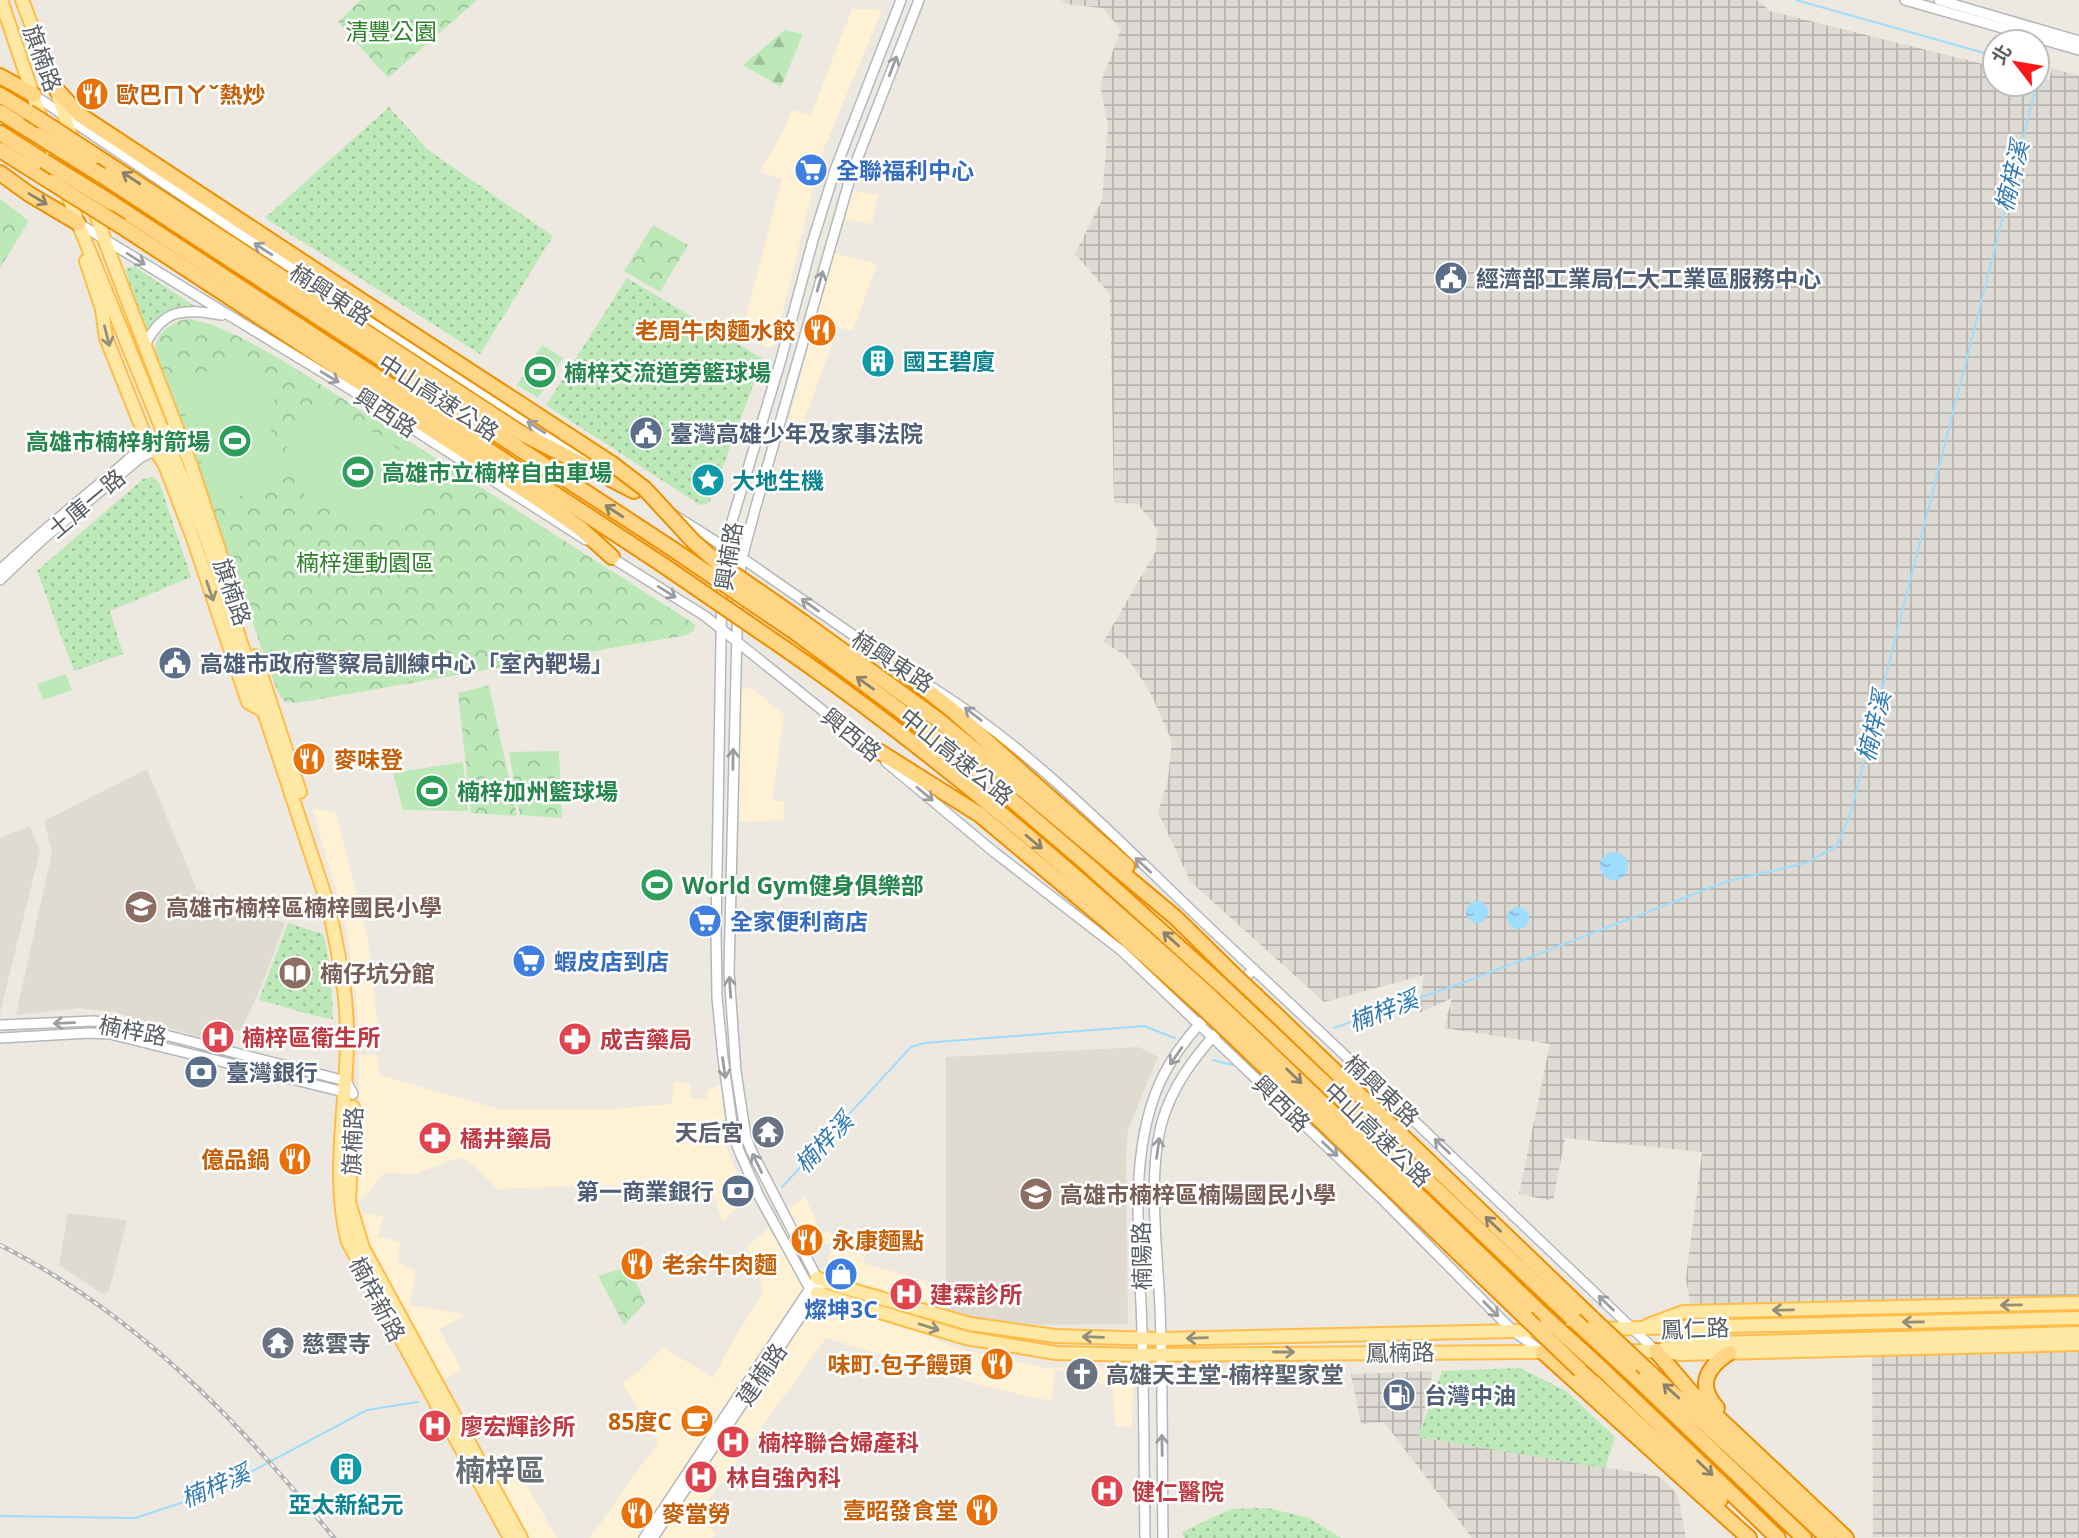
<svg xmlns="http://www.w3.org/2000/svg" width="2079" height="1538" font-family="'Open Sans','Noto Sans TC',sans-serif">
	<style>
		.commercial { fill: #fff1d4 }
		.industrial { fill: url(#industrial-grid) }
		.education { fill: #e0dbd0 }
		.grass { fill: url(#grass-dots) }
		.forest { fill: url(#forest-firs) }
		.park { fill: url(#park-crowns) }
		.garden { fill: #bde9b9 }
		.water { fill: url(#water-ripples) }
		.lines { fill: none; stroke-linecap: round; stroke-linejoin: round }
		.stream { stroke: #9fddff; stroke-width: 2 }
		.minor-casing { stroke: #b3b8bc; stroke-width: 12 }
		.major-casing { stroke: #ffbc48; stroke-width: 16 }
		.highway-casing { stroke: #ee8f00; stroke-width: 18 }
		.minor { stroke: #fff; stroke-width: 9 }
		.major { stroke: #ffe8a4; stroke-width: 12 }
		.highway { stroke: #ffd686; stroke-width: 14 }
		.rail-casing { stroke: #b2b3b4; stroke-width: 4.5 }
		.rail { stroke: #fff; stroke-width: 2; stroke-dasharray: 5; stroke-linecap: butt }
		.highway-bridge-casing { stroke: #ee8f00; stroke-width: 18; stroke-linecap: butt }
		.highway-bridge { stroke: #ffd686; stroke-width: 14 }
		.oneway { stroke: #9b9ea1 }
		.oneway2 { stroke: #8b826e }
		.oneway3 { stroke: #938e7a }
		.labels { text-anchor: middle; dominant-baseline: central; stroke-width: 5; stroke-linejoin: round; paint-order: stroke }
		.park-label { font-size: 23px; fill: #2d822a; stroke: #fff }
		.street-label { font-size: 23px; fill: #595e63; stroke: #fff }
		.food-label { font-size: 23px; font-weight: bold; fill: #c56008; stroke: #fff; text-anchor: start }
		.shop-label { font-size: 23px; font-weight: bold; fill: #366cbe; stroke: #fff; text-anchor: start }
		.service-label { font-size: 23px; font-weight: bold; fill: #4e5e75; stroke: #fff; text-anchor: start }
		.culture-label { font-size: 23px; font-weight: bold; fill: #0d838f; stroke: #fff; text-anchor: start }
		.leisure-label { font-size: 23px; font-weight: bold; fill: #27864d; stroke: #fff; text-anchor: start }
		.education-label { font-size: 23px; font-weight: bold; fill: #785e54; stroke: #fff; text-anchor: start }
		.health-label { font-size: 23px; font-weight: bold; fill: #be3a42; stroke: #fff; text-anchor: start }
		.worship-label { font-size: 23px; font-weight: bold; fill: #5b616d; stroke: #fff; text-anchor: start }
		.water-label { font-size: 24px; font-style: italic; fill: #2f7ab2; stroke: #fff }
		.district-label { font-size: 30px; font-weight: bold; fill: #6a7075; stroke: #fff }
	</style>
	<defs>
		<pattern id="industrial-grid" width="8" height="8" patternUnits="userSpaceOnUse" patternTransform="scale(1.75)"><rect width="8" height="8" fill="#dedbd5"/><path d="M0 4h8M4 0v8" fill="none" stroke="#b7b5b0"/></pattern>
		<pattern id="grass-dots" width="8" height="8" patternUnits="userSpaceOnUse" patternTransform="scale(1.75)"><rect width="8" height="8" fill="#bde9b9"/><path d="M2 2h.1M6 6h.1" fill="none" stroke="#9dc09a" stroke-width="1.8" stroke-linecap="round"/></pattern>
		<pattern id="forest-firs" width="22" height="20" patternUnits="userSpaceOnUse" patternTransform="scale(1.75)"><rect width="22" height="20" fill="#bde9b9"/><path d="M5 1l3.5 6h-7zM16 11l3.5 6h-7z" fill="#9dc09a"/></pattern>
		<pattern id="park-crowns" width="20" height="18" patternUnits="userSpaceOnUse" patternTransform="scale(1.75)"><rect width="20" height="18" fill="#bde9b9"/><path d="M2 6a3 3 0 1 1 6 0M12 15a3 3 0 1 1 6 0" fill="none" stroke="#9dc09a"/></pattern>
		<pattern id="water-ripples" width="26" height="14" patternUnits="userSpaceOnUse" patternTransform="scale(1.75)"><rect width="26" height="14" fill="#9fddff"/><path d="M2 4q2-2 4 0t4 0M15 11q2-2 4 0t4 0" fill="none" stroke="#85b6d2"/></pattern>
	</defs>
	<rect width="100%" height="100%" fill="#eee9e0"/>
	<path class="commercial" d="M852,9L882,10L822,153L774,347H766L742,332L782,179L760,172L784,130L792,110L811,115Z
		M851,190L878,195L872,224L844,219Z
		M834,253L877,264L853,331L838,327L802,427L788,423Z
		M751,687L784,715L772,800L784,802L783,820L739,822L740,691Z
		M312,808L336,813L368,940L380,1044L360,1045L355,983L345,921Z
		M359,1055H377L379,1075L499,1109H614L671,1104L674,1082L690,1083L691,1098L706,1099L708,1090L721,1085L727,1149L747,1198L722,1222L712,1187L575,1186L497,1189L479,1170L461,1157L414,1174L384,1173L362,1200L353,1196L359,1113Z
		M805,1196L820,1232L810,1253L818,1269L826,1270L832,1244L819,1243L822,1231L854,1238L866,1264L936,1284L937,1340L956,1348L1046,1368L1125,1366L1133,1376L1132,1426H1115L1113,1385L1087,1382L1085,1371H1055L1052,1401L988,1387L826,1338L703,1508L715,1535L712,1538H590L658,1442L622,1383L642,1369L663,1347L713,1378L734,1339L763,1293L761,1281L747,1247Z
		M362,1213L384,1216L377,1236L400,1242L398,1262L416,1271L410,1305L466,1315L439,1329L462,1370L442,1381L367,1249L359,1218Z
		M519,1472L557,1538H526L496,1483Z"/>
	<path class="industrial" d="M1061,0H1757L1770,11L1995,67V84H2037V77L2049,80L2052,68L2079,76V1299L1742,1306L1690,1303L1686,1278L1702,1152L1565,1138L1553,1201L1519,1194L1550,1044L1444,1028L1452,998L1419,1013L1424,975L1324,1002L1190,881L1158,812L1168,779L1172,741L1149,690L1125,655L1103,642L1156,551L1157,529L1138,504L1114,503L1110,294L1075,254L1102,200L1108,126L1100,85L1121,29L1102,8L1066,4Z
		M2079,1349V1538L1873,1537L1872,1355Z
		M1433,1371L1419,1437L1658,1476L1678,1495L1686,1538H1472L1384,1422L1361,1424L1351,1374Z"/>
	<path class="education" d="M147,769L197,890L285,923L260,990L240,1031L210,1023L205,1039L114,1012L80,1008L16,1015L52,852L44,821Z
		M30,826L40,851L0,1013V838Z
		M1139,1047L1158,1057L1128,1130L1126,1163L1128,1324L1035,1325L974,1317L946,1308V1057Z
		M68,1213L127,1220L109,1291L103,1294L59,1265Z"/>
	<path class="grass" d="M389,107L428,150L553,236L480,354L265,218Z
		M135,267L198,308L144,332L125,268Z
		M627,278L763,359L710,501L706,504L700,505L546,405Z
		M153,477L160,484L191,577L110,611L123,654L74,671L37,571L143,479Z
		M288,923L323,934L330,965L333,1019C308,1016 284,1006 259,1000Z
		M1520,1368L1566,1391L1615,1437L1605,1468L1418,1437L1442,1371Z
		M1268,1508L1309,1518L1341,1538H1184L1182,1532L1231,1509Z"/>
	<path class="forest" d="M785,30L803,34L781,87L743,65Z"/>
	<path class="park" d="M361,0H477L388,78L338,22Z
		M0,199L29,221L0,268Z
		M653,225L688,245L660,292L624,271Z
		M187,319C232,322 331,392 373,418C479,486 585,554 690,621L695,625L694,630L687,635L297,703L285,702L278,693L155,355C154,335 168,323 187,319Z
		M489,685L517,816L471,813L458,693Z
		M559,751L562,818L520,815L509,752Z
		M630,1266L645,1303L624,1325L598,1276Z"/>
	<path class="garden" d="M542,345L563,358L538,398L517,385Z
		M249,356L264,399L273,397L278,411L266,416L284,466L270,470L274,483L260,488L262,494L248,499L246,494L225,502L214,484L210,485L174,383Z
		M330,410L342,413L414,459C447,493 415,540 371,523L365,532L297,490L302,481C271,452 290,413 330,410Z
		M66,674L72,690L43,700L37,684Z
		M463,762L468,811L403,810L393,773Z"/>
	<path class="water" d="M1600 866a14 14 0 1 1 28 0a14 14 0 1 1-28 0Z
		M1466 912a11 11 0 1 1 22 0a11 11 0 1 1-22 0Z
		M1507 918a11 11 0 1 1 22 0a11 11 0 1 1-22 0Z"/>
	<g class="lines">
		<path class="stream" d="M1796,0L1995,56
			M1334,1028L1473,979L1728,881L1806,863L1837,846L1851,812L2036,87L2034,84
			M1213,1060L1232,1065
			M782,1187L911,1047L924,1043L1144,1026L1175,1038
			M0,1516L135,1518L184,1502L241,1477L367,1410L418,1402"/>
		<defs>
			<path id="minor" d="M1905,0L2079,50
				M1939,0L2079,41
				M34,95L232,229L585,459
				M78,223L358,394L586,540
				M145,345C164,307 184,309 222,315
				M674,515L742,558L889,660
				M609,556L705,616L857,738
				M0,570C37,535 76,503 115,471C134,455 153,435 176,427
				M0,580L43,539L140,458L180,437
				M930,686C1036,752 1123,846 1214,932C1362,1071 1509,1210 1656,1351
				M886,762L994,852L1122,951L1382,1199L1513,1331L1543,1352
				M0,1025L94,1021L130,1026L346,1081L353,1094
				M0,1038L89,1033L110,1034L348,1093
				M810,1289L759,1196L740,1153L734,1137L723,1058L717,997L716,932L722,581L725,546L729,531L780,363L813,240L835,170L901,0
				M644,1538L817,1278L751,1150L746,1137L736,1072L729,972L738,588L742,558L756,506L851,175L919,0
				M653,1538L824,1281
				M1145,1538C1144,1469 1144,1400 1142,1331C1140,1250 1126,1147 1164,1074C1185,1033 1222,1001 1254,969
				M1163,1538C1162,1462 1163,1385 1160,1308C1158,1251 1147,1177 1162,1122C1172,1087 1193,1059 1217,1032"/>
			<path id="major" d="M1,0L42,122
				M22,0L56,89L104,239L190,463L222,559
				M48,139L78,223L206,537L329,908C339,957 348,994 347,1045C346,1109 331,1180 348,1242L510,1538
				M86,261L102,309L106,338L144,433L165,465L194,541L248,702L265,712
				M255,656L300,792
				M353,1107L349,1202L363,1248L521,1538
				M817,1278L835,1285L970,1324L1055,1336L1161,1339L2079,1318
				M817,1293L966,1338L1056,1353L1142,1355L1656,1351L1682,1354L2079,1344
				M1648,1325L1683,1312L2079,1303
				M1663,1349L1682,1344L2079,1333"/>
			<path id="highway" d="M0,76L34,95
				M56,89L80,115L353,295
				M0,95L28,112
				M0,112L37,135
				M0,133L44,161
				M0,150L51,182
				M96,156L521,433L634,491
				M0,173L29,194L78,223
				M101,175L671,548
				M112,203L660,563
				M121,226L541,501L580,528L612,557
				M803,622L937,719L997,768L1176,918L1233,974
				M796,633L956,752L1088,865L1221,985
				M787,650C937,754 1075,874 1210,996
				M886,658L953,711L1127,866
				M853,735L980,815L1110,924L1201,1006
				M1266,1005L1595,1321
				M1255,1017L1574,1320
				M1245,1029L1547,1319
				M1235,1038L1526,1318
				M1656,1351L1691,1392L1846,1538
				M1543,1352L1749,1538
				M1645,1368L1828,1538
				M1580,1370L1720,1500
				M1603,1370L1778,1538
				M1629,1371L1804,1538
				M1717,1408C1697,1386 1706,1368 1729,1353"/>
		</defs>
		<use href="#minor" class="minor-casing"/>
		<use href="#major" class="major-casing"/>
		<use href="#highway" class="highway-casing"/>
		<use href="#minor" class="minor"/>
		<use href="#major" class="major"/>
		<use href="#highway" class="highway"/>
		<defs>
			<path id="rail" d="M0,1245C135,1313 240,1422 334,1538"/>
		</defs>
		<use href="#rail" class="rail-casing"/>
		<use href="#rail" class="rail"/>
		<defs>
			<path id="highway-bridge" d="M28,112L96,156
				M37,135L101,175
				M44,161L112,203
				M51,182L121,226
				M353,295L611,463L645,489L693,541L718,563L803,622
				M671,548L796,633
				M660,563L787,650
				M1233,974L1266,1005
				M1221,985L1255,1017
				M1210,996L1245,1029
				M1201,1006L1235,1038
				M1526,1318L1580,1370
				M1547,1319L1603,1370
				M1574,1320L1629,1371
				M1595,1321L1645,1368"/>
		</defs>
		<use href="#highway-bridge" class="highway-bridge-casing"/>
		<use href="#highway-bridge" class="highway-bridge"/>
	</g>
	<defs><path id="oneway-shaft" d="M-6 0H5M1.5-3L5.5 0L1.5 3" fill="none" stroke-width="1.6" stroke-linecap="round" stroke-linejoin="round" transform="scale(1.75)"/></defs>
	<g class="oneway">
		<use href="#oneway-shaft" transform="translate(893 66) rotate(-69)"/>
		<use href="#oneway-shaft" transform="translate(263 249) rotate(-147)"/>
		<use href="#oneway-shaft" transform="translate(136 259) rotate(32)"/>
		<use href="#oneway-shaft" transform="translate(820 281) rotate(-74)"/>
		<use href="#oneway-shaft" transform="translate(330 377) rotate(31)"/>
		<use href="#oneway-shaft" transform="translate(536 427) rotate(-147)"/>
		<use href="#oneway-shaft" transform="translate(667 592) rotate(32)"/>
		<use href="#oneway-shaft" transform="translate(810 605) rotate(-145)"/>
		<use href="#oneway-shaft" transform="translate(973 714) rotate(-143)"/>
		<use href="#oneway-shaft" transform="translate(733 759) rotate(-89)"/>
		<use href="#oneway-shaft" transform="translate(925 794) rotate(40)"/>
		<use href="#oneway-shaft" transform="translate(1143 865) rotate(-137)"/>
		<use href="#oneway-shaft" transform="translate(730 987) rotate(-94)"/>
		<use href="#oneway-shaft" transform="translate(64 1023) rotate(178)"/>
		<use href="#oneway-shaft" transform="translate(1176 1056) rotate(125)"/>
		<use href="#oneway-shaft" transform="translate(724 1068) rotate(82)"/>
		<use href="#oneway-shaft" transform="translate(1442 1146) rotate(-136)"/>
		<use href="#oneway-shaft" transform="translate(1158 1148) rotate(-82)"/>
		<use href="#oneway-shaft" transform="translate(1330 1149) rotate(43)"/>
		<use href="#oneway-shaft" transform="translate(757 1163) rotate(-116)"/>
		<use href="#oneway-shaft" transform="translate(1606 1303) rotate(-136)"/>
		<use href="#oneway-shaft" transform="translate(1491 1309) rotate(45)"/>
		<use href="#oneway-shaft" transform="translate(1162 1445) rotate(-91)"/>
	</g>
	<g class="oneway2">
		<use href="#oneway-shaft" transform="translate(131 178) rotate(-147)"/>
		<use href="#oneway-shaft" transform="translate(38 199) rotate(31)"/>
		<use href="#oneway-shaft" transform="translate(614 511) rotate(-147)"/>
		<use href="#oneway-shaft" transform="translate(865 683) rotate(-144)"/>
		<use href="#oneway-shaft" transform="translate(1034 842) rotate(40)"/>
		<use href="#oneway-shaft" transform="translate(1171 939) rotate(-138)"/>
		<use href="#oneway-shaft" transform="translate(1294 1076) rotate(44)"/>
		<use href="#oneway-shaft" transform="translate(1493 1224) rotate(-136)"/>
		<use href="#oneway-shaft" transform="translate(1671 1391) rotate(-138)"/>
		<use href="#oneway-shaft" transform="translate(1705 1468) rotate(44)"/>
	</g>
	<g class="oneway3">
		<use href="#oneway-shaft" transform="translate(107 336) rotate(76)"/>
		<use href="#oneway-shaft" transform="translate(210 591) rotate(71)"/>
		<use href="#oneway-shaft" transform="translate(2011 1305) rotate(179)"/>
		<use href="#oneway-shaft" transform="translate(1783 1310) rotate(179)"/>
		<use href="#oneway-shaft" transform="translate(1913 1322) rotate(179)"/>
		<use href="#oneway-shaft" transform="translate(929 1327) rotate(17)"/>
		<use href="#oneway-shaft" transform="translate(1093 1337) rotate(-178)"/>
		<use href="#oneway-shaft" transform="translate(1197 1338) rotate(178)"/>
		<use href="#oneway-shaft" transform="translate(1284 1352)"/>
	</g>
	<defs>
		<symbol id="restaurant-disc" viewBox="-11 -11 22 22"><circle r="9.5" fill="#e8710a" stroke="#fff"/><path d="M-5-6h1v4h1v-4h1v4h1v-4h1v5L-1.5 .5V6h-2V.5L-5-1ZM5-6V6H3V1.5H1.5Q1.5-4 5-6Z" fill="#fff"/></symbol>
		<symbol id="supermarket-disc" viewBox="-11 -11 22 22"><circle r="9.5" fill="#3f7fe0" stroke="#fff"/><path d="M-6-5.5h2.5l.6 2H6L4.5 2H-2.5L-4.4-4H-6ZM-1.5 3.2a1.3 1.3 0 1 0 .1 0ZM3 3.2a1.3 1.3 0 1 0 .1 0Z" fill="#fff"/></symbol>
		<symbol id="civic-disc" viewBox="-11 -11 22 22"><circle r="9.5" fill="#5c6f8a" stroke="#fff"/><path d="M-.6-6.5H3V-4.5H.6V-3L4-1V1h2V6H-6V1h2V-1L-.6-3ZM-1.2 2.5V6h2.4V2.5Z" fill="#fff"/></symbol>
		<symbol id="building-disc" viewBox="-11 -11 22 22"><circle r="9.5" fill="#0f9aa8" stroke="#fff"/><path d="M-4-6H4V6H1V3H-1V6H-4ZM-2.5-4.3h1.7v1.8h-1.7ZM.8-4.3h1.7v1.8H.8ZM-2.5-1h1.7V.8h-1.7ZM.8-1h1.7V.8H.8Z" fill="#fff"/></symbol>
		<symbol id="stadium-disc" viewBox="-11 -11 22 22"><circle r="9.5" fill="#2e9e5b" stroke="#fff"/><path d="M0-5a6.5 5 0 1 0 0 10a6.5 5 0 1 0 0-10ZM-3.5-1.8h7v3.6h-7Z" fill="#fff"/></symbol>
		<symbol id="sight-disc" viewBox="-11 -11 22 22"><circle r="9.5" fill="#0f9aa8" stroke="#fff"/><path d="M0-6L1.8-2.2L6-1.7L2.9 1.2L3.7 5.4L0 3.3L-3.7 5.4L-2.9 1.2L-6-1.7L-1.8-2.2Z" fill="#fff"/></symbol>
		<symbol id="school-disc" viewBox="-11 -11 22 22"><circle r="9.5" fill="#8d6e63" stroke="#fff"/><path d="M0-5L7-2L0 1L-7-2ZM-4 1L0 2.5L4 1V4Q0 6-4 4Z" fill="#fff"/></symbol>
		<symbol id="library-disc" viewBox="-11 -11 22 22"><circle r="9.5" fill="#8d6e63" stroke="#fff"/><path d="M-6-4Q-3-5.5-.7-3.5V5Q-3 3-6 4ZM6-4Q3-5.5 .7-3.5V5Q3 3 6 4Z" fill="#fff"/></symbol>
		<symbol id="hospital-disc" viewBox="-11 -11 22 22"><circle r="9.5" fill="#e0444e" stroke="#fff"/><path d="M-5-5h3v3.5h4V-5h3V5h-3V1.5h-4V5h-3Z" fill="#fff"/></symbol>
		<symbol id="pharmacy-disc" viewBox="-11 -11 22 22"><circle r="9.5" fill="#e0444e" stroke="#fff"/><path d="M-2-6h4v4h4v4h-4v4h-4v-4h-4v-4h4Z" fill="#fff"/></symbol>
		<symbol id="bank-disc" viewBox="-11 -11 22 22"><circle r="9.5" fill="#5c6f8a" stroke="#fff"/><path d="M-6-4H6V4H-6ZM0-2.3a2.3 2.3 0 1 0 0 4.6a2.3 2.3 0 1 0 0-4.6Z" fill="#fff"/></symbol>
		<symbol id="temple-disc" viewBox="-11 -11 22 22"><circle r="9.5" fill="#6b7280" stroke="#fff"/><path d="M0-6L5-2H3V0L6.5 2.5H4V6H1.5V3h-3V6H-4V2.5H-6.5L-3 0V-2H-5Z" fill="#fff"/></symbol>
		<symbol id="shop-disc" viewBox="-11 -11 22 22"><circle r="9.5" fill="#3f7fe0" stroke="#fff"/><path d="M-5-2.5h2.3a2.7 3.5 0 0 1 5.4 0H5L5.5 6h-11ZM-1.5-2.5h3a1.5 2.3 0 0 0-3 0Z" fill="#fff"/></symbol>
		<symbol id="church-disc" viewBox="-11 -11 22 22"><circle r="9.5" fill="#6b7280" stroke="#fff"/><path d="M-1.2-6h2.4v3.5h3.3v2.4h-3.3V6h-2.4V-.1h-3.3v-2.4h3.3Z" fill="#fff"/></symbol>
		<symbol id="fuel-disc" viewBox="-11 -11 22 22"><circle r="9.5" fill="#5c6f8a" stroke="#fff"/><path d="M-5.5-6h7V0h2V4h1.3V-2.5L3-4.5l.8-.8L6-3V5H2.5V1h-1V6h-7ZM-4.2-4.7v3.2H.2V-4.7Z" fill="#fff"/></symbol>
		<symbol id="cafe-disc" viewBox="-11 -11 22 22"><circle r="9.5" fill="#e8710a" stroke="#fff"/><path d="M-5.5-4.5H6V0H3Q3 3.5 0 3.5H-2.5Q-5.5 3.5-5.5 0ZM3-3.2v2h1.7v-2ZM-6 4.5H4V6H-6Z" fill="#fff"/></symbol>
	</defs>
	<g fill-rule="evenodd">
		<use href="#restaurant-disc" x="73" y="75" width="38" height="38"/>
		<use href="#supermarket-disc" x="792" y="151" width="38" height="38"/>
		<use href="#civic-disc" x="1432" y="259" width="38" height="38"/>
		<use href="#restaurant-disc" x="801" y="311" width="38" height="38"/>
		<use href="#building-disc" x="859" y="342" width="38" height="38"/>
		<use href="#stadium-disc" x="521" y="353" width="38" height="38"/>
		<use href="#civic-disc" x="627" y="414" width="38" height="38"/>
		<use href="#stadium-disc" x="216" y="422" width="38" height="38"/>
		<use href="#stadium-disc" x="339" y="453" width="38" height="38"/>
		<use href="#sight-disc" x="689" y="461" width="38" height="38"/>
		<use href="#civic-disc" x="156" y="644" width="38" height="38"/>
		<use href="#restaurant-disc" x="290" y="740" width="38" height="38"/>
		<use href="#stadium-disc" x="413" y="772" width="38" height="38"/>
		<use href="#stadium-disc" x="638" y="866" width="38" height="38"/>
		<use href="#school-disc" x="122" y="888" width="38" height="38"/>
		<use href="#supermarket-disc" x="686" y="902" width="38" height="38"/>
		<use href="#supermarket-disc" x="510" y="942" width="38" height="38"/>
		<use href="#library-disc" x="276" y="954" width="38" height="38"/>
		<use href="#hospital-disc" x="199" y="1018" width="38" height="38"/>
		<use href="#pharmacy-disc" x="556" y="1020" width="38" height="38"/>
		<use href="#bank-disc" x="182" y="1053" width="38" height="38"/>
		<use href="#temple-disc" x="749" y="1113" width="38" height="38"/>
		<use href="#pharmacy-disc" x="416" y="1119" width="38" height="38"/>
		<use href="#restaurant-disc" x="276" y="1140" width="38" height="38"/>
		<use href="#bank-disc" x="719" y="1172" width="38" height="38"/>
		<use href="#school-disc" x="1017" y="1175" width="38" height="38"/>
		<use href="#restaurant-disc" x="788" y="1221" width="38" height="38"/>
		<use href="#restaurant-disc" x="618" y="1245" width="38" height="38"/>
		<use href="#shop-disc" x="822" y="1255" width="38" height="38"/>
		<use href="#hospital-disc" x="887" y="1275" width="38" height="38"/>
		<use href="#temple-disc" x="259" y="1324" width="38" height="38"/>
		<use href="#restaurant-disc" x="978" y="1345" width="38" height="38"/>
		<use href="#church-disc" x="1063" y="1355" width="38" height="38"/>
		<use href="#fuel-disc" x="1380" y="1376" width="38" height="38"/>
		<use href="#cafe-disc" x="678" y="1402" width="38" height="38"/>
		<use href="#hospital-disc" x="416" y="1407" width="38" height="38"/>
		<use href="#hospital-disc" x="714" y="1423" width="38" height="38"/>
		<use href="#building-disc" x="327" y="1450" width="38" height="38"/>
		<use href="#hospital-disc" x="682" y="1458" width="38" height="38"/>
		<use href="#hospital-disc" x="1088" y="1472" width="38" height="38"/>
		<use href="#restaurant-disc" x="963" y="1491" width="38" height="38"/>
		<use href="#restaurant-disc" x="618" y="1494" width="38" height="38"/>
	</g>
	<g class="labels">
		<g class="park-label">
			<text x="391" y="31">清豐公園</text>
			<text x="365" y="562">楠梓運動園區</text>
		</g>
		<g class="street-label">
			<text transform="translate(43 58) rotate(70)">旗楠路</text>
			<text transform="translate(331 294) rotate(33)">楠興東路</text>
			<text transform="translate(439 397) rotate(33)">中山高速公路</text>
			<text transform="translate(386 412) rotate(33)">興西路</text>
			<text transform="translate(86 503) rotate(-40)">土庫一路</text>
			<text transform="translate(728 556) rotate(-81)">興楠路</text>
			<text transform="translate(233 592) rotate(71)">旗楠路</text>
			<text transform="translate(893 661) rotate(33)">楠興東路</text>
			<text transform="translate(852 734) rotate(39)">興西路</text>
			<text transform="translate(957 756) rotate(39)">中山高速公路</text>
			<text transform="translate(133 1030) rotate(11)">楠梓路</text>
			<text transform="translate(1382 1090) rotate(43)">楠興東路</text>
			<text transform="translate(1282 1103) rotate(44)">興西路</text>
			<text transform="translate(1378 1134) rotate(44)">中山高速公路</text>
			<text transform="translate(352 1141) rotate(-88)">旗楠路</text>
			<text transform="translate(1141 1256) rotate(-91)">楠陽路</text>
			<text transform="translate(378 1299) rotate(62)">楠梓新路</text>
			<text transform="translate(1695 1328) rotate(-2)">鳳仁路</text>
			<text transform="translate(1400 1352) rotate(-1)">鳳楠路</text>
			<text transform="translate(761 1374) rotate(-56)">建楠路</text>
		</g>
		<g class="food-label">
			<text x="116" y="94">歐巴ㄇㄚˇ熱炒</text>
			<text x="796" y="330" text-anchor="end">老周牛肉麵水餃</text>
			<text x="334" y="759">麥味登</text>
			<text x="270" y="1159" text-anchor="end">億品鍋</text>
			<text x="832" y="1240">永康麵點</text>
			<text x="662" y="1264">老余牛肉麵</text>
			<text x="972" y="1364" text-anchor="end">味町.包子饅頭</text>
			<text x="672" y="1421" text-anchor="end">85度C</text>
			<text x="958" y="1510" text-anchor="end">壹昭發食堂</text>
			<text x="662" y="1513">麥當勞</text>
		</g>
		<g class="shop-label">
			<text x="836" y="170">全聯福利中心</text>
			<text x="730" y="921">全家便利商店</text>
			<text x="554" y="961">蝦皮店到店</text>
			<text x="841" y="1309" text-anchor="middle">燦坤3C</text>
		</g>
		<g class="service-label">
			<text x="1476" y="278">經濟部工業局仁大工業區服務中心</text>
			<text x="670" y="433">臺灣高雄少年及家事法院</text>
			<text x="200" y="663">高雄市政府警察局訓練中心「室內靶場」</text>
			<text x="226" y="1072">臺灣銀行</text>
			<text x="714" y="1191" text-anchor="end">第一商業銀行</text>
			<text x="1424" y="1395">台灣中油</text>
		</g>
		<g class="culture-label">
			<text x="903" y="361">國王碧廈</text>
			<text x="732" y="480">大地生機</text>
			<text x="346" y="1504" text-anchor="middle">亞太新紀元</text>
		</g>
		<g class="leisure-label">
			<text x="564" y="372">楠梓交流道旁籃球場</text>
			<text x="210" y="441" text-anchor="end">高雄市楠梓射箭場</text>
			<text x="382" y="472">高雄市立楠梓自由車場</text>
			<text x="457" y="791">楠梓加州籃球場</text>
			<text x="682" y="885">World Gym健身俱樂部</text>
		</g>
		<g class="education-label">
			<text x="166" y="907">高雄市楠梓區楠梓國民小學</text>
			<text x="320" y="973">楠仔坑分館</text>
			<text x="1060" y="1194">高雄市楠梓區楠陽國民小學</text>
		</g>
		<g class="health-label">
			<text x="242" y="1037">楠梓區衛生所</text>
			<text x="600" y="1039">成吉藥局</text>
			<text x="460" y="1138">橘井藥局</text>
			<text x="930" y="1294">建霖診所</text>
			<text x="460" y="1426">廖宏輝診所</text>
			<text x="758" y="1442">楠梓聯合婦產科</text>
			<text x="726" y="1477">林自強內科</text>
			<text x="1132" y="1491">健仁醫院</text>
		</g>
		<g class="worship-label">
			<text x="744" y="1132" text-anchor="end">天后宮</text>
			<text x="302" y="1343">慈雲寺</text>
			<text x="1106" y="1374">高雄天主堂-楠梓聖家堂</text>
		</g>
		<g class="water-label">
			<text transform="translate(2011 176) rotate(-76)">楠梓溪</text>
			<text transform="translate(1873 726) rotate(-76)">楠梓溪</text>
			<text transform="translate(1383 1010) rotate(-21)">楠梓溪</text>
			<text transform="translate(823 1142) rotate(-47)">楠梓溪</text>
			<text transform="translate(215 1485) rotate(-23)">楠梓溪</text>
		</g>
		<g class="district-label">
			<text x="500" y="1469">楠梓區</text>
		</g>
	</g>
	<g transform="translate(2016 63) rotate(301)"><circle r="33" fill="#ffffff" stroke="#bdbfc1" stroke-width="2"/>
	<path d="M0-5L12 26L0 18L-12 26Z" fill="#fc1819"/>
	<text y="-10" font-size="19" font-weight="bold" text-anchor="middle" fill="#595e63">北</text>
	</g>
</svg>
